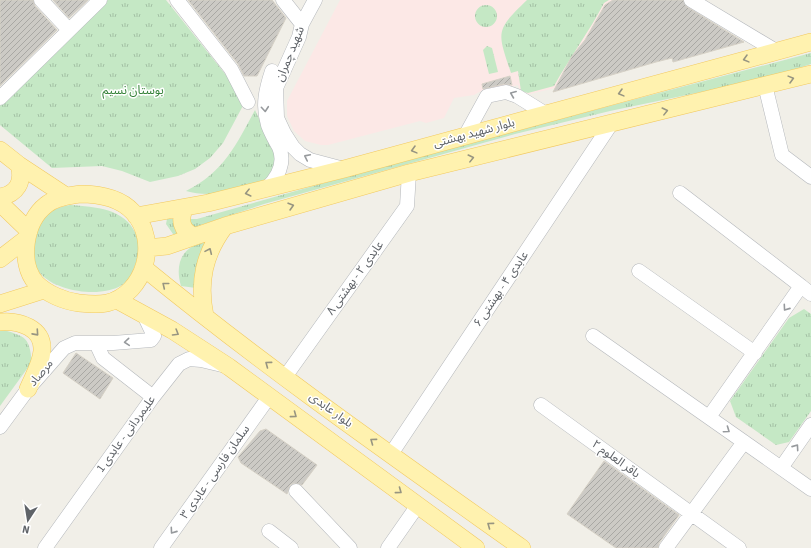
<svg xmlns="http://www.w3.org/2000/svg" width="811" height="548" font-family="'Source Sans 3','Noto Sans Arabic',sans-serif">
	<style>
		.medical { fill: #fce8e6 }
		.grass { fill: url(#grass-tufts) }
		.building { fill: url(#building-hatch); stroke: #d6d1c6 }
		.lines { fill: none; stroke-linecap: round; stroke-linejoin: round }
		.minor-casing { stroke: #b5b8bc; stroke-width: 15 }
		.major-casing { stroke: #f2c960; stroke-width: 18 }
		.minor { stroke: #fff; stroke-width: 14 }
		.major { stroke: #fff2af; stroke-width: 17 }
		.oneway { stroke: #979581 }
		.oneway2 { stroke: #979a9d }
		.labels { text-anchor: middle; dominant-baseline: central; stroke-width: 3; stroke-linejoin: round; paint-order: stroke }
		.street-label { font-size: 12px; fill: #5f6368; stroke: #fff }
		.park-label { font-size: 12px; fill: #348238; stroke: #fff }
	</style>
	<defs>
		<pattern id="grass-tufts" width="24" height="20" patternUnits="userSpaceOnUse"><rect width="24" height="20" fill="#c5e8c5"/><path d="M3 7l-1-3M5 7V3M7 7l1-3M15 17l-1-3M17 17v-4M19 17l1-3" fill="none" stroke="#a3c0a4"/></pattern>
		<pattern id="building-hatch" width="6" height="6" patternUnits="userSpaceOnUse"><rect width="6" height="6" fill="#cccac5"/><path d="M-1 1l2-2M0 6l6-6M5 7l2-2" fill="none" stroke="#a9a8a4"/></pattern>
	</defs>
	<rect width="100%" height="100%" fill="#f1efe8"/>
	<path class="medical" d="M340,0H613L605,5L585,40L572,56L555,88L526,95L520,93L518,85L493,92L483,90L474,95L454,98L444,118L426,123L420,121L328,145H321L305,141L294,131L287,116V101Z"/>
	<path class="grass" d="M108,0H166L246,100L223,143L210,158L195,169L178,176L150,182L122,171L102,166L52,168L0,125V106Z
		M527,0H609L604,3C589,32 570,57 554,86L528,93L521,91L518,71L511,73C497,31 495,31 527,0Z
		M475 16a11 11 0 1 1 22 0a11 11 0 1 1-22 0Z
		M487,46L492,48L498,72L489,74L483,50Z
		M811,53V64L784,73L706,91L610,111L515,134L264,204L198,226L180,234H173L166,224L167,219H197L416,157Z
		M255,110L276,155L271,176C248,190 212,199 186,191C224,172 236,145 255,110Z
		M70,205C96,207 124,208 136,234C140,243 141,251 137,260C133,270 131,279 122,285C102,298 58,292 42,275C33,267 32,255 30,244C42,221 42,210 70,205Z
		M208,242L196,288L181,286C174,263 183,244 208,242Z
		M804,309L811,314V411L789,442L776,445L736,417L730,401L789,318Z
		M4,330C26,337 29,337 32,362L0,406V331Z"/>
	<path class="building" d="M0,0H33L35,6L57,30L0,86Z
		M53,0H88L69,18Z
		M188,0H272L286,18L257,76H244L238,64Z
		M613,0H683L687,7L744,42L673,62L672,58L656,62L553,92L572,56L585,40L605,5Z
		M510,76L512,85L504,84L483,89L482,84Z
		M76,353L113,378L100,399L63,373Z
		M266,429L317,465L302,485L294,483L290,485L287,494L241,463L238,457L260,431Z
		M604,461L679,515L659,543L658,548H616L567,514Z"/>
	<g class="lines">
		<defs>
			<path id="minor" d="M41,0L69,30
				M177,0L231,69L248,102
				M283,0L302,24
				M315,0L302,24L299,37L276,88L277,118L284,133L293,147L300,154L310,160L344,169
				M691,0L776,51
				M765,85L782,155L811,177
				M0,98L100,0
				M465,136L487,96L506,92L517,96L546,114
				M267,188C277,178 286,163 279,147C275,140 271,133 268,125C262,106 266,89 272,71
				M680,193L801,286
				M639,271L755,353
				M593,336L811,489
				M96,343L103,358L153,397
				M285,377L407,206L409,173
				M541,405L739,548
				M709,417L801,286L811,294
				M0,427L28,389L64,348L75,343H113L151,340L154,336L144,315
				M391,454L611,124
				M781,468L811,425
				M296,491L350,548
				M269,531L291,548
				M45,548L153,397L179,364L189,359L201,360L222,365
				M161,548L269,397
				M388,548L418,505
				M666,548L744,442"/>
			<path id="major" d="M0,150L19,165L66,196
				M80,194C98,194 120,198 133,212C160,241 145,294 107,303C98,305 88,304 79,303C64,301 47,294 36,283C18,262 25,221 46,205C55,197 69,196 80,194Z
				M0,197C17,194 24,182 19,165
				M0,203L29,231
				M185,208C179,219 181,231 194,236
				M136,216L208,203L344,169L811,42
				M147,248L167,246L225,226L409,173L811,74
				M0,259L27,238
				M144,268C265,367 394,457 522,548
				M117,300L172,330L229,367L476,548
				M0,304L44,290
				M205,316C198,282 204,254 225,226
				M0,322C19,320 44,328 42,351C41,364 33,377 28,389"/>
		</defs>
		<use href="#minor" class="minor-casing"/>
		<use href="#major" class="major-casing"/>
		<use href="#minor" class="minor"/>
		<use href="#major" class="major"/>
	</g>
	<defs><path id="oneway-chevron" d="M-2-3.5L2.5 0L-2 3.5" fill="none" stroke-width="1.6" stroke-linecap="round" stroke-linejoin="round"/></defs>
	<g class="oneway">
		<use href="#oneway-chevron" transform="translate(746 59) rotate(165)"/>
		<use href="#oneway-chevron" transform="translate(791 79) rotate(-15)"/>
		<use href="#oneway-chevron" transform="translate(621 93) rotate(165)"/>
		<use href="#oneway-chevron" transform="translate(665 111) rotate(-14)"/>
		<use href="#oneway-chevron" transform="translate(414 150) rotate(165)"/>
		<use href="#oneway-chevron" transform="translate(471 158) rotate(-14)"/>
		<use href="#oneway-chevron" transform="translate(248 193) rotate(166)"/>
		<use href="#oneway-chevron" transform="translate(291 206) rotate(-16)"/>
		<use href="#oneway-chevron" transform="translate(209 251) rotate(-66)"/>
		<use href="#oneway-chevron" transform="translate(165 285) rotate(-141)"/>
		<use href="#oneway-chevron" transform="translate(36 333) rotate(48)"/>
		<use href="#oneway-chevron" transform="translate(176 333) rotate(31)"/>
		<use href="#oneway-chevron" transform="translate(268 364) rotate(-143)"/>
		<use href="#oneway-chevron" transform="translate(294 415) rotate(36)"/>
		<use href="#oneway-chevron" transform="translate(373 441) rotate(-144)"/>
		<use href="#oneway-chevron" transform="translate(399 491) rotate(36)"/>
		<use href="#oneway-chevron" transform="translate(490 525) rotate(-144)"/>
	</g>
	<g class="oneway2">
		<use href="#oneway-chevron" transform="translate(513 94) rotate(-158)"/>
		<use href="#oneway-chevron" transform="translate(265 109) rotate(85)"/>
		<use href="#oneway-chevron" transform="translate(307 157) rotate(-154)"/>
		<use href="#oneway-chevron" transform="translate(786 308) rotate(125)"/>
		<use href="#oneway-chevron" transform="translate(127 342) rotate(175)"/>
		<use href="#oneway-chevron" transform="translate(727 430) rotate(35)"/>
		<use href="#oneway-chevron" transform="translate(796 447) rotate(-55)"/>
		<use href="#oneway-chevron" transform="translate(173 531) rotate(125)"/>
	</g>
	<g class="labels">
		<g class="street-label">
			<text transform="translate(290 54) rotate(-68)">شهید چمران</text>
			<text transform="translate(474 133) rotate(-15)">بلوار شهید بهشتی</text>
			<text transform="translate(355 278) rotate(-54)">عابدی ۲ - بهشتی ۸</text>
			<text transform="translate(501 289) rotate(-56)">عابدی ۴ - بهشتی ۶</text>
			<text transform="translate(41 373) rotate(-50)">مرصاد</text>
			<text transform="translate(331 410) rotate(36)">بلوار عابدی</text>
			<text transform="translate(126 434) rotate(-54)">علیمردانی - عابدی 1</text>
			<text transform="translate(616 459) rotate(36)">باقر العلوم ۲</text>
			<text transform="translate(215 472) rotate(-55)">سلمان فارسی - عابدی ۳</text>
		</g>
		<g class="park-label">
			<text x="133" y="90">بوستان نسیم</text>
		</g>
	</g>
	<g transform="translate(28 520) rotate(192)" stroke="#ffffff" stroke-width="3" paint-order="stroke">
	<path d="M0-3L7 15L0 10L-7 15Z" fill="#5f6368"/>
	<text y="-6" font-size="11" font-weight="bold" text-anchor="middle" fill="#5f6368">N</text>
	</g>
</svg>
